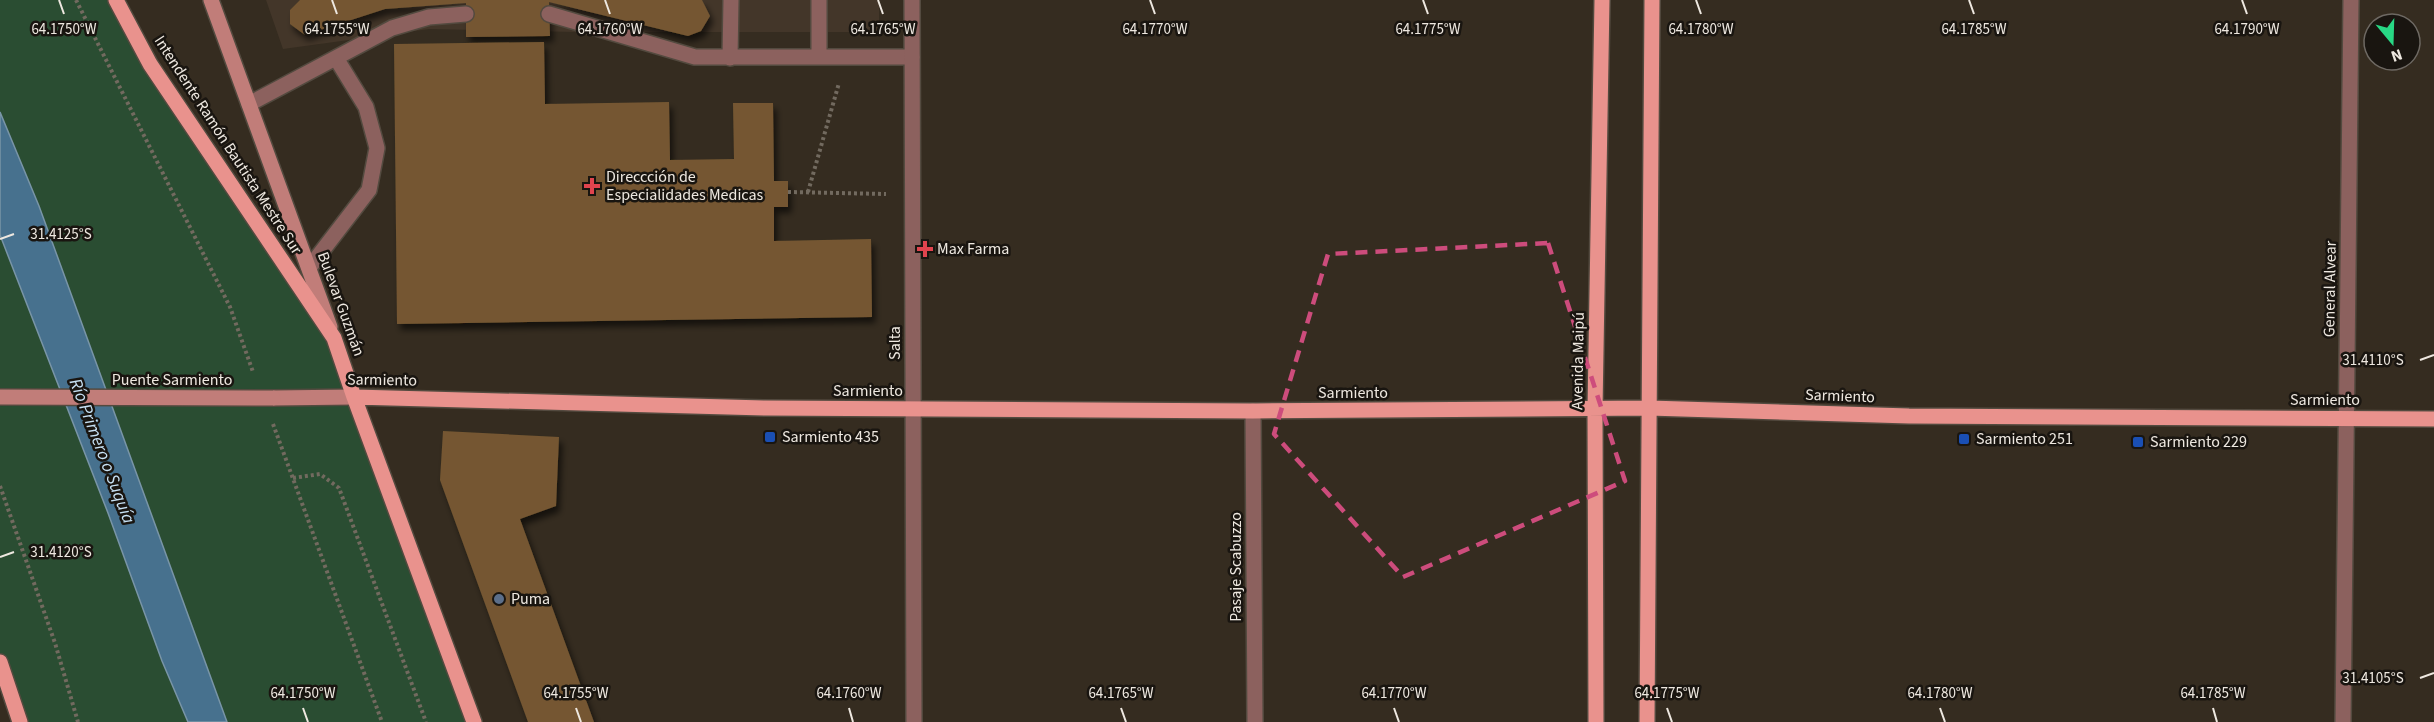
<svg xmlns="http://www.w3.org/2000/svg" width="2434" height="722" font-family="'Source Sans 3',sans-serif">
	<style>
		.medical { fill: #433629 }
		.green { fill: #2a4d32 }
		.water { fill: #47718e; stroke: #7995a7; stroke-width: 1.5 }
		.building { fill: #745732; filter: url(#shadow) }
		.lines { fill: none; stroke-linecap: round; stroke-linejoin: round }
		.service-casing { stroke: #534a3f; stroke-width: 18 }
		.minor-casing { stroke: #534a3f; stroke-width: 18 }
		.secondary-casing { stroke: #534a3f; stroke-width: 18 }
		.primary-casing { stroke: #534a3f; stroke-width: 18 }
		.path { stroke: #726a5f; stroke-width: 4; stroke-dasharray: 3 3; stroke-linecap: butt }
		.service { stroke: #8c615e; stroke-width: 15 }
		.minor { stroke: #8c615e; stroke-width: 15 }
		.secondary { stroke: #c17d79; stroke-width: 15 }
		.primary { stroke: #e9928d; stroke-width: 15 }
		.secondary-bridge-casing { stroke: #534a3f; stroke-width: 18; stroke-linecap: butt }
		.secondary-bridge { stroke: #c17d79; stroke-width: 15 }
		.marked { fill: none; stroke: #cd4c7c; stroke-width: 4.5; stroke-dasharray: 12 8; stroke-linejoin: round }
		.ticks { fill: none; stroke: #eee8e0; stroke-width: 2 }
		.health-dot { fill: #e0444e; stroke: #191510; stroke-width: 2 }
		.transit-dot { fill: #1a4fb4; stroke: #191510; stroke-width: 2 }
		.service-dot { fill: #5c6f8a; stroke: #191510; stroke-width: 2 }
		.labels { text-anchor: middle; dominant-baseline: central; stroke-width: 5; stroke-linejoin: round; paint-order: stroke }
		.street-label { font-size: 16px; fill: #eee8e0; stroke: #191510 }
		.poi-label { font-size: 16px; fill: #eee8e0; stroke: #191510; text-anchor: start }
		.water-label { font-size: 18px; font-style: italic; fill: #c8e2f5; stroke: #191510 }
		.ticks-label { font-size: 15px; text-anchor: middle; fill: #eee8e0; stroke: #191510; stroke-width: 5; stroke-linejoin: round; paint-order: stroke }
	</style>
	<defs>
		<filter id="shadow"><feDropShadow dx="3.5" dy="6" stdDeviation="3" flood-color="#0009"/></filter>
	</defs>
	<rect width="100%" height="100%" fill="#352c20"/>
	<path class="medical" d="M266,0H879V32H575L429,29L283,49Z"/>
	<path class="green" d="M0,0H116L334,338L474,722H227L39,206L0,112Z
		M0,235L108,513L162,661L188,722H20L0,662Z"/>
	<path class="water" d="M0,112L39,206L227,722H188L162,661L108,513L0,235Z"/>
	<path class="building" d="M300,0H702L710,16L701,31L688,36L549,2L550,36L466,37V3L385,9L305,35L290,24V10Z
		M544,42L545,104L669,102L670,160L734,159L733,103H773L774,181H788V207H774V241L871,239L872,317L397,324L394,44Z
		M443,431L559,437L556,506L520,519L594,722H528L440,480Z"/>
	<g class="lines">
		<defs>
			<path id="service" d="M819,0V57
				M549,14L695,57H912
				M730,58L731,0
				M249,104L392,28L429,17L466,14
				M309,268L369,190L377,148L366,107L336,58
				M1253,411L1255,722"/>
			<path id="minor" d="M912,0L914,722
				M2343,722L2351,0"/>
			<path id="secondary" d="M211,0L330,327
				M273,398L354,397"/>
			<path id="primary" d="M116,0L150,64L334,338L354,397L474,722
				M354,397L765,408L1253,411L1649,408L1909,416L2434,419
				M0,662L20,722
				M1596,722L1595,409L1602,0
				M1647,722L1652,0"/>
		</defs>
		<use href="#service" class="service-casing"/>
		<use href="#minor" class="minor-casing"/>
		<use href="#secondary" class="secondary-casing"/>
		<use href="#primary" class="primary-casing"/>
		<path class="path" d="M76,0L230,307L253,372
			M788,192L886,194
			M808,192L839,83
			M273,424L382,722
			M293,478L320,474L339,488L426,722
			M0,486L55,643L78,722"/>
		<use href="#service" class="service"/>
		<use href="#minor" class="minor"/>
		<use href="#secondary" class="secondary"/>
		<use href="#primary" class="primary"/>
		<defs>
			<path id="secondary-bridge" d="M0,397L273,398"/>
		</defs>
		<use href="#secondary-bridge" class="secondary-bridge-casing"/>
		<use href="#secondary-bridge" class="secondary-bridge"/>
	</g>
	<path class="marked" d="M1548,243L1625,481L1403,577L1274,434L1328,254Z"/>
	<path class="ticks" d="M59,0L64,14M332,0L337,14M605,0L610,14M878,0L883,14M1150,0L1155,14M1423,0L1428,14M1696,0L1701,14M1969,0L1974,14M2242,0L2247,14M0,239L14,234M2420,360L2434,355M0,557L14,552M2420,678L2434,673M303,708L308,722M576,708L581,722M849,708L853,722M1121,708L1126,722M1394,708L1399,722M1667,708L1672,722M1940,708L1945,722M2213,708L2217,722"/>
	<g class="health-dot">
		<path d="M589 177h6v6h6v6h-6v6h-6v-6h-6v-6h6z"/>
		<path d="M922 240h6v6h6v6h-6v6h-6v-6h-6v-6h6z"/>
	</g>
	<g class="transit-dot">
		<rect x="764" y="431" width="12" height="12" rx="3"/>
		<rect x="1958" y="433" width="12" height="12" rx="3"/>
		<rect x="2132" y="436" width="12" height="12" rx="3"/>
	</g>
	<circle class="service-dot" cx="499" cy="599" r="6"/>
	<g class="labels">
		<g class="street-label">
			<text transform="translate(228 145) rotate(57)">Intendente Ramón Bautista Mestre Sur</text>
			<text transform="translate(2330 289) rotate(-89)">General Alvear</text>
			<text transform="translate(341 304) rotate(70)">Bulevar Guzmán</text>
			<text transform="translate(895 343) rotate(-90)">Salta</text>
			<text transform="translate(1578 361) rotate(-89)">Avenida Maipú</text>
			<text x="172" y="380">Puente Sarmiento</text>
			<text transform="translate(382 380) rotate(1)">Sarmiento</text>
			<text x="868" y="391">Sarmiento</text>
			<text x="1353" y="393">Sarmiento</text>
			<text transform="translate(1840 396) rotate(2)">Sarmiento</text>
			<text x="2325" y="400">Sarmiento</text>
			<text transform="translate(1236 567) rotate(-90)">Pasaje Scabuzzo</text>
		</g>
		<g class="poi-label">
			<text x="606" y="177">Direccción de<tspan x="606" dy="18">Especialidades Medicas</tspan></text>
			<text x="937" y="249">Max Farma</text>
			<text x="782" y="437">Sarmiento 435</text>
			<text x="1976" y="439">Sarmiento 251</text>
			<text x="2150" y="442">Sarmiento 229</text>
			<text x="511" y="599">Puma</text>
		</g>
		<g class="water-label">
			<text transform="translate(102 451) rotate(69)">Río Primero o Suquía</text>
		</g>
	</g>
	<g class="ticks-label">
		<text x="1701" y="34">64.1780°W</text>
		<text x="1974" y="34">64.1785°W</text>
		<text x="64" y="34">64.1750°W</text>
		<text x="337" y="34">64.1755°W</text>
		<text x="610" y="34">64.1760°W</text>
		<text x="883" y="34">64.1765°W</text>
		<text x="1155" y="34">64.1770°W</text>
		<text x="1428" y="34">64.1775°W</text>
		<text x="2247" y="34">64.1790°W</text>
		<text x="61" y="239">31.4125°S</text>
		<text x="2373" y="365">31.4110°S</text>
		<text x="61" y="557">31.4120°S</text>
		<text x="2373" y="683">31.4105°S</text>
		<text x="303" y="698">64.1750°W</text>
		<text x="576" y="698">64.1755°W</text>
		<text x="849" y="698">64.1760°W</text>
		<text x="1121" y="698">64.1765°W</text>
		<text x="1394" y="698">64.1770°W</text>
		<text x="1667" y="698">64.1775°W</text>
		<text x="1940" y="698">64.1780°W</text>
		<text x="2213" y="698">64.1785°W</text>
	</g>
	<g transform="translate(2392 42) rotate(161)"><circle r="28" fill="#191510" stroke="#6e6963" stroke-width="1.5"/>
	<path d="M0-4.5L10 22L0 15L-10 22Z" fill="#28d885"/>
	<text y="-9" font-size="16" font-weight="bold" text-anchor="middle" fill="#eee8e0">N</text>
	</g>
</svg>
